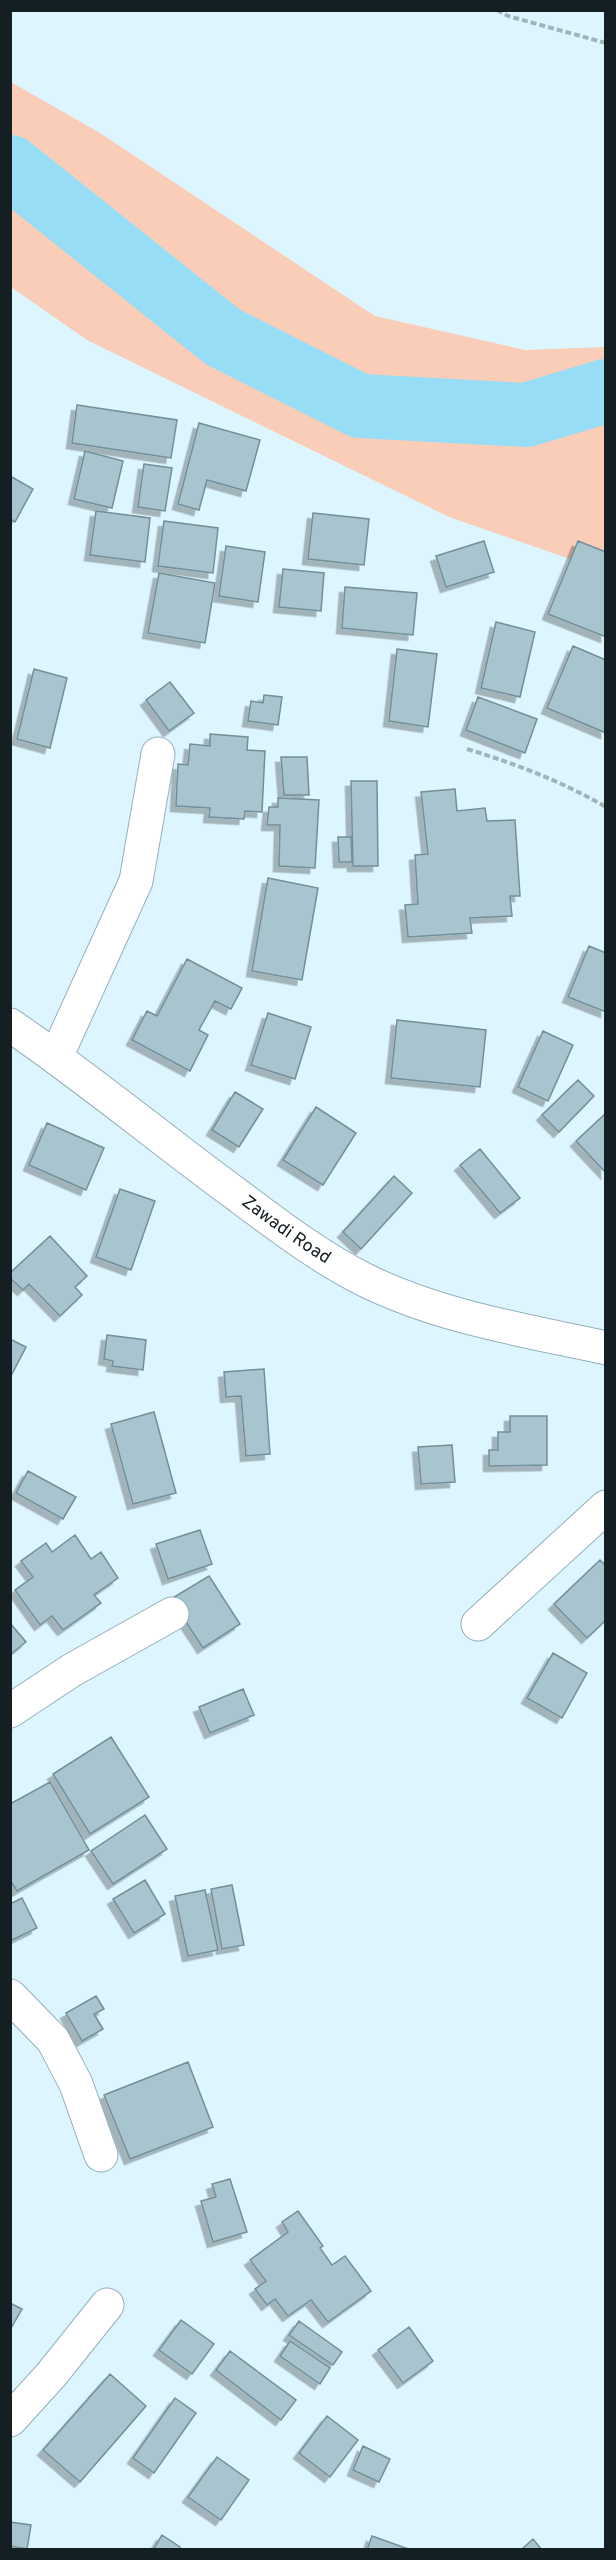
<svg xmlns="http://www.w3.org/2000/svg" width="616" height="2560" font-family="Overpass,sans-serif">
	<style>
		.green { fill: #f9cdb7 }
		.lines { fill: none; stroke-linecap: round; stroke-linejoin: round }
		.river { stroke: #97ddf6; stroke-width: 64 }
		.building { fill: #a7c4cf; stroke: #738f99; stroke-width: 1.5; filter: url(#shadow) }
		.minor-casing { stroke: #94b0bb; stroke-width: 35 }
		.path { stroke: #a0b4bb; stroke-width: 4; stroke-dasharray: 6 3; stroke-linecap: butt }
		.minor { stroke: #fff; stroke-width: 33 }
		.labels { text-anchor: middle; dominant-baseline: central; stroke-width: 4.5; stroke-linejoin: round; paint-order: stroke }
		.street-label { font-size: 18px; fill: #141f23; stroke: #fff }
	</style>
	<defs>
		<filter id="shadow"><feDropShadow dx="-5.5" dy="5.5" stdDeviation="0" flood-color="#0004"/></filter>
	</defs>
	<rect width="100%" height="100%" fill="#ddf5fe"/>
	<path class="green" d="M11,82L100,133L375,316L525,350L605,347V571L449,517L87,340L11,287Z"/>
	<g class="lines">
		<path class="river" d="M10,167L223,337L360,406L526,415L606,391"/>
	</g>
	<path class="building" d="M77,405L177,420L171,458L72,443Z
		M199,423L260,440L246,491L207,480L199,510L178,504Z
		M85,451L123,461L112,508L74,499Z
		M144,464L172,468L165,511L138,507Z
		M10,476L33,489L15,522L10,519Z
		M96,511L150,518L145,562L90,555Z
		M313,513L369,519L364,565L308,559Z
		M164,521L218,528L213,573L158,566Z
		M484,541L494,572L446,587L436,556Z
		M578,541L606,552V637L548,614Z
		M226,546L265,552L258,602L219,596Z
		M283,569L324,573L321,611L279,607Z
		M159,573L215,583L205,643L148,633Z
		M345,587L417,593L413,635L342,628Z
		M496,622L535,632L520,697L481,688Z
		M573,646L606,660V733L547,708Z
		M397,649L437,654L428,727L389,721Z
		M34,669L67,678L50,748L17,739Z
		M170,682L194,713L169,731L146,700Z
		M264,695L282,697L278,725L248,721L251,701L263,703Z
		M478,697L537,719L525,753L466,730Z
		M210,734L248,737L247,750L265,751L262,812L245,811L244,819L209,817L210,808L176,806L178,764L188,765L190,744L210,746Z
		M281,757H307L309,795H284Z
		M351,781H377L378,866H353Z
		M455,789L457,811L485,808L487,821L515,820L520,896H510L512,916L470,918L472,933L408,937L405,905L418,904L415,855L428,854L421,792Z
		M278,798L319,800L315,868L279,866L280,825H267L269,807H278Z
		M338,837H351L352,862H339Z
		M268,878L318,888L302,980L252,971Z
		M589,946L606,953V1012L568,997Z
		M187,959L242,988L231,1009L215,1001L199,1030L208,1035L190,1071L132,1040L147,1011L157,1016Z
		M268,1013L311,1027L295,1079L251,1065Z
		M397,1020L486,1030L480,1087L391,1078Z
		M543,1031L573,1045L548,1101L518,1087Z
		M578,1080L594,1096L559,1132L542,1115Z
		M235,1092L263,1109L239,1147L212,1130Z
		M316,1107L356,1133L323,1185L283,1160Z
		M605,1114H606V1173L576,1141Z
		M47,1123L104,1148L86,1190L29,1165Z
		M480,1149L520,1198L500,1213L460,1165Z
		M394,1176L412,1193L361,1249L343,1232Z
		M120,1189L155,1201L131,1270L96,1257Z
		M50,1236L87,1276L75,1287L82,1295L60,1316L29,1284L23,1290L10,1278V1273Z
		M107,1335L146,1340L143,1370L112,1366L113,1361L104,1359Z
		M10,1339L26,1347L10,1378Z
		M264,1369L270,1454L246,1456L241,1396L226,1397L224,1372Z
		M154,1412L176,1493L133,1504L111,1424Z
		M510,1416H547V1465L489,1466V1450H498V1432H510Z
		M452,1445L455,1482L421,1484L418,1447Z
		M28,1471L76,1497L63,1519L16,1493Z
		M200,1530L212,1564L168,1579L156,1544Z
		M75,1535L91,1559L101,1552L118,1578L94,1595L101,1603L63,1630L52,1616L40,1625L15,1590L33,1577L21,1561L46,1543L52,1552Z
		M600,1560L606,1566V1620L587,1638L554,1604Z
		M209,1576L240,1624L203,1648L171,1599Z
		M10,1623L26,1642L10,1655Z
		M553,1653L587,1673L562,1718L527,1698Z
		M243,1689L254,1715L210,1733L199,1707Z
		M111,1737L149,1797L90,1834L53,1774Z
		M50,1782L89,1850L17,1891L10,1880V1804Z
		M145,1815L167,1849L113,1884L91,1851Z
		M145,1880L165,1914L134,1933L113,1899Z
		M232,1885L244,1945L222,1949L211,1889Z
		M205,1890L218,1950L188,1956L175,1896Z
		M22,1898L37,1928L10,1941V1904Z
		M96,1996L104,2009L94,2014L103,2029L82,2041L66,2013Z
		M188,2062L213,2127L130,2159L104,2095Z
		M230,2179L247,2232L213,2242L201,2201L216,2197L212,2184Z
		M298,2211L323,2246L320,2248L332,2265L345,2256L371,2291L328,2322L311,2300L288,2316L275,2299L267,2305L255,2289L266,2281L250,2260L288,2232L282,2222Z
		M10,2303L22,2309L10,2330Z
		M181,2320L214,2344L192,2374L159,2350Z
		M299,2321L342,2352L333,2365L289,2335Z
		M409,2327L433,2361L403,2383L378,2350Z
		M290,2341L330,2368L320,2384L280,2356Z
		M230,2351L296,2400L281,2420L216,2370Z
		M110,2374L146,2406L80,2482L43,2450Z
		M175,2398L196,2413L154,2473L133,2458Z
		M327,2416L358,2440L330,2477L299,2453Z
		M363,2446L390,2459L379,2482L353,2470Z
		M217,2457L249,2480L221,2520L188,2497Z
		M10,2522L31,2525L27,2549L10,2546Z
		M162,2535L180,2547L179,2550H153Z
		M372,2536L411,2550H367Z
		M533,2539L542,2550H521Z"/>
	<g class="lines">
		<defs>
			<g id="minor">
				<path id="s1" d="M10,1025C89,1079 163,1141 240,1197C280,1227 321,1258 365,1280C440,1317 524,1330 606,1348"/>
				<path d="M56,1057L136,881L158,754"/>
				<path d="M478,1624L606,1507"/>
				<path d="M10,1711L72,1670L172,1614"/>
				<path d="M10,1996L53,2040L76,2084L101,2155"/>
				<path d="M10,2420L51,2375L107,2305"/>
			</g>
		</defs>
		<use href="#minor" class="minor-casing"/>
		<path class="path" d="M497,10L508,16L606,43
			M467,749C516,764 561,781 606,807"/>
		<use href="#minor" class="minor"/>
	</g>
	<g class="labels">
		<g class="street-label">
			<text stroke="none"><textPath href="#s1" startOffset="344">Zawadi Road</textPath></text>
		</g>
	</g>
	<rect width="616" height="2560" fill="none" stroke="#141f23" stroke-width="24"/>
</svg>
